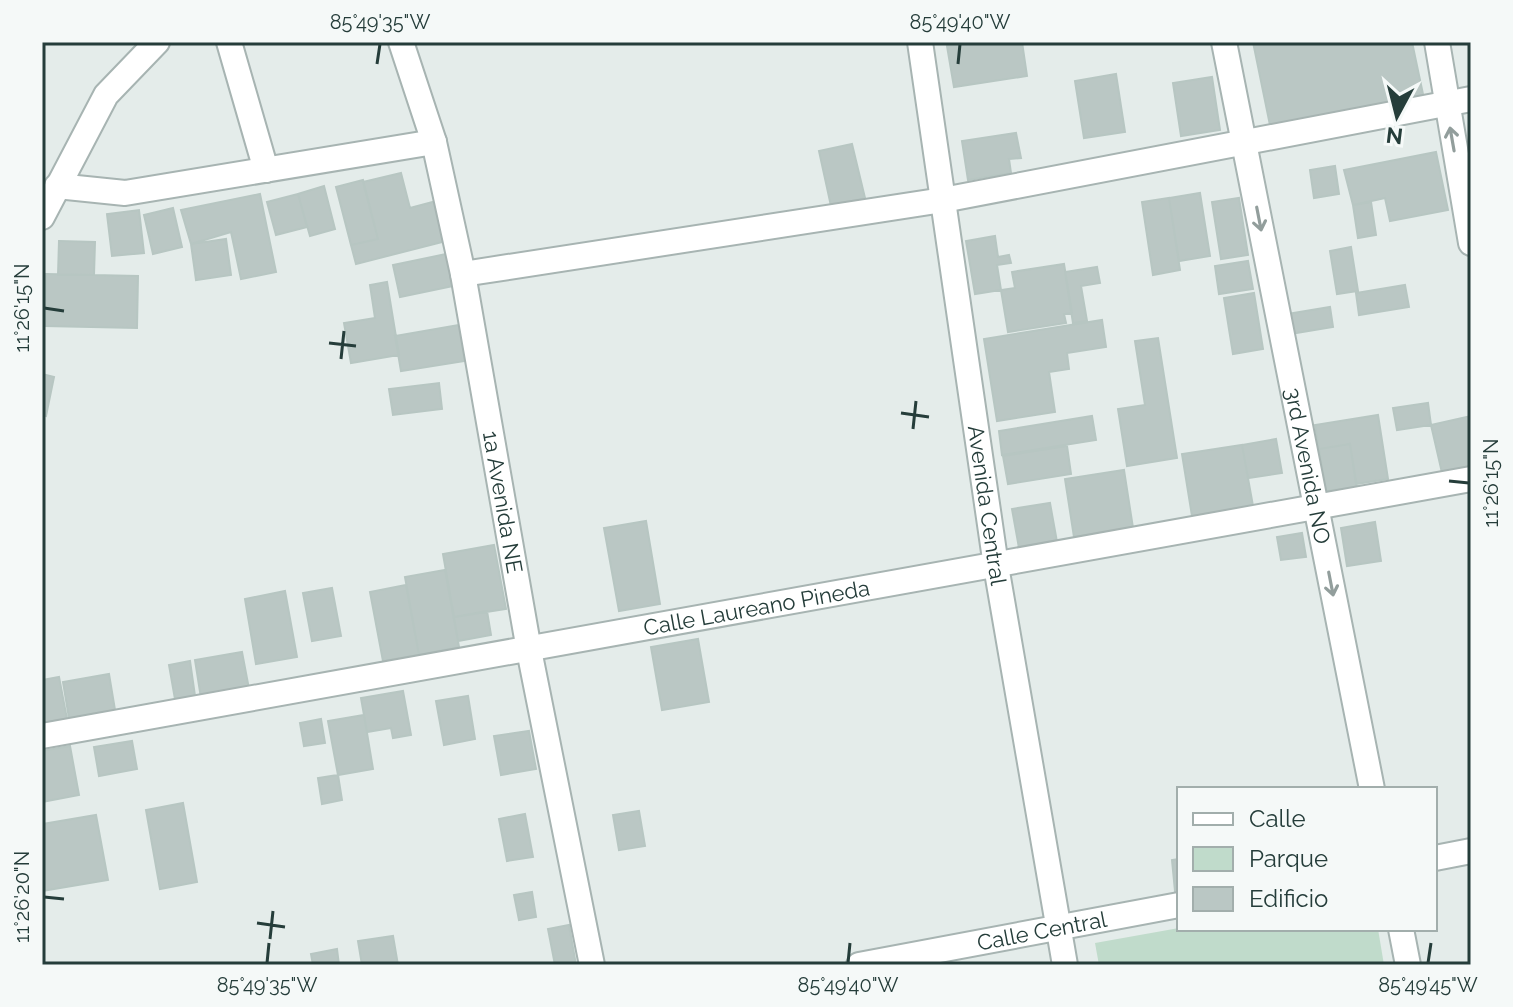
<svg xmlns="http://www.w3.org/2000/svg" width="1513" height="1007" font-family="Raleway,sans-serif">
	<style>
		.green { fill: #c0dbcb }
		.building { fill: #bac7c4; stroke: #b7c6c2; stroke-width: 2 }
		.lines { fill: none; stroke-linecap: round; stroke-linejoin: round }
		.minor-casing { stroke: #a7b4b2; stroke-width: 28 }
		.tertiary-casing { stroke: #a7b4b2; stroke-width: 28 }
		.minor { stroke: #fff; stroke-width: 24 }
		.tertiary { stroke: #fff; stroke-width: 24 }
		.oneway { stroke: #929e9c }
		.ticks { fill: none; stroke: #253d3a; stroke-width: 3 }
		.labels { text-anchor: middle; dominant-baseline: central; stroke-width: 7; stroke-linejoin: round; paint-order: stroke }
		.street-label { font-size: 22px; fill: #253d3a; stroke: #f5f9f8 }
		.neatline { fill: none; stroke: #253d3a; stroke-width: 3 }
		.ticks-label { font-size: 20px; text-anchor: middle; fill: #253d3a }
	</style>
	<rect width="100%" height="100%" fill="#e4ecea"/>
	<path class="green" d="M1179,928L1378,929L1384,965H1099L1095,943Z"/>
	<path class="building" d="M976,42H1022L1027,76L954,87L947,46Z
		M1253,42H1412L1424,99L1271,130Z
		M1116,74L1125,132L1084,138L1075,81Z
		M1212,77L1220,130L1181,136L1173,83Z
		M1016,133L1021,158L1009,159L1011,173L968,180L962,141Z
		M852,144L865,198L831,206L819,151Z
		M1436,152L1448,210L1390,221L1385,198L1353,205L1344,170Z
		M1335,166L1339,194L1314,198L1310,170Z
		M401,173L410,208L440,200L450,240L356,264L351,245L378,239L363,182Z
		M363,180L378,239L351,245L336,187Z
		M324,186L335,229L310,236L298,194Z
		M1200,193L1210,256L1179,261L1169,198Z
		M260,194L276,272L241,279L231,232L191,244L181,210Z
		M298,194L307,227L276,235L267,202Z
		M1169,198L1180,270L1153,275L1142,202Z
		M1239,198L1248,255L1221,259L1212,202Z
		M1371,202L1376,235L1358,238L1353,205Z
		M173,208L182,247L153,254L144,215Z
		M139,210L144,253L112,256L107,214Z
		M995,236L998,257L1009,255L1011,263L997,265L1001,290L975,294L966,241Z
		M226,239L231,275L196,280L191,244Z
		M59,241L95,242L94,275H58Z
		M1351,247L1358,291L1337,294L1330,251Z
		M451,253L458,285L400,297L393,265Z
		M1248,261L1253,289L1219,294L1215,266Z
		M1064,264L1072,313L1064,314L1066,323L1008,332L1001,290L1015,288L1012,272Z
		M1097,267L1100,283L1081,286L1087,321L1073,323L1065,272Z
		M46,274L138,276L137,328L45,326Z
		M387,282L399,355L351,363L344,323L375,318L370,285Z
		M1405,285L1409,307L1359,315L1356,293Z
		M1254,293L1263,349L1233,354L1224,298Z
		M1330,307L1333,327L1290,334L1287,314Z
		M1102,320L1106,347L1067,353L1069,369L1049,372L1055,412L997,421L984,339Z
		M465,324L471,360L401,371L395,336Z
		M1158,338L1177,458L1127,466L1118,409L1145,405L1135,341Z
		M42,374L54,377L46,416L42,415Z
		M439,383L442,409L393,415L389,389Z
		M1428,403L1431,425L1397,430L1393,408Z
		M1378,415L1388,479L1356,484L1350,444L1319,449L1315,425Z
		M1092,416L1096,440L1002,455L999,431Z
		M1471,416V471L1443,477L1431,425Z
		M1276,439L1282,473L1248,478L1242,445Z
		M1350,444L1357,487L1326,491L1319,449Z
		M1242,445L1253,506L1192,516L1182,454Z
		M1067,446L1071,474L1008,484L1003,456Z
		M1124,470L1133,528L1074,537L1065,479Z
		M1050,503L1057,542L1019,548L1012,509Z
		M646,521L660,604L619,611L604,528Z
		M1375,522L1381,561L1347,566L1341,528Z
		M1302,533L1306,557L1281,560L1277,537Z
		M494,545L506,609L454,617L443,554Z
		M445,570L459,647L419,655L405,577Z
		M406,585L419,655L383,661L370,592Z
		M332,588L341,636L312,641L303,593Z
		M285,591L297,657L256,664L245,599Z
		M487,611L491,635L458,641L454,617Z
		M698,639L709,702L662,710L651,647Z
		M242,652L249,689L201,698L195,660Z
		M190,661L195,696L175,699L169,665Z
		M109,674L115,710L69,718L63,682Z
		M59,677L67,719L43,723L42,680Z
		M403,691L411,735L393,738L391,728L367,732L361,698Z
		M468,696L475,739L444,745L436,701Z
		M364,715L373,769L338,775L328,721Z
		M321,719L325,743L304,746L300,723Z
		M529,731L536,769L501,775L494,736Z
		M132,741L137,769L99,776L94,747Z
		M70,746L79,795L42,802V751Z
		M338,775L342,800L322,804L318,778Z
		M183,803L197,882L160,889L146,810Z
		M639,811L645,846L619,850L613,815Z
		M525,814L533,857L507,861L499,819Z
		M96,815L108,880L42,891V824Z
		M1179,859V891H1175L1172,860Z
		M532,892L536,917L519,920L514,895Z
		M569,925L576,965H555L548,929Z
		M393,936L398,965H362L358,941Z
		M337,949L339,965H313L311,954Z"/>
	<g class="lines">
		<defs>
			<g id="minor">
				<path d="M229,42L266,170"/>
				<path id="s1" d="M401,42L434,142L463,274L529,650L592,965"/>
				<path id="s2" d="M920,42L996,566L1065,965"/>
				<path id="s3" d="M1224,42L1372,789"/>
				<path d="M1437,42L1471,243"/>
				<path d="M57,186L125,193L434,142"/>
				<path d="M463,274L943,200L1471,99"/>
				<path id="s4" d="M42,736L1471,479"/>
				<path d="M1435,858L1471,851"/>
				<path d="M1401,929L1408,965"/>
				<path id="s5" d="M859,965L1179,905"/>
			</g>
			<path id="tertiary" d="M42,217L106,95L157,42"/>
		</defs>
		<use href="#minor" class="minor-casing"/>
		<use href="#tertiary" class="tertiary-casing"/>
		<use href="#minor" class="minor"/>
		<use href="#tertiary" class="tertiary"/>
	</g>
	<defs><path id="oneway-shaft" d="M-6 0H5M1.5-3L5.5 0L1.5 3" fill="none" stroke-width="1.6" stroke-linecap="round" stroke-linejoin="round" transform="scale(2)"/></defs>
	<g class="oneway">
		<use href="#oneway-shaft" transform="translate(1452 139) rotate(-100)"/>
		<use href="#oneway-shaft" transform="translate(1259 219) rotate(79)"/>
		<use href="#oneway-shaft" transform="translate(1331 584) rotate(79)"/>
	</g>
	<path class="ticks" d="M377,64L380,44M958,64L960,44M44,308L64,311M329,343L356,346M341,359L344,331M901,413L929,417M913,429L916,401M1449,481L1469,483M44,897L64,899M257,923L285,927M270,939L273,911M267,963L269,943M848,963L850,943M1428,963L1431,943"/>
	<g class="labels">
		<g class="street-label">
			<text stroke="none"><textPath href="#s3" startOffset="432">3rd Avenida NO</textPath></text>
			<text stroke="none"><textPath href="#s1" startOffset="472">1a Avenida NE</textPath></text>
			<text stroke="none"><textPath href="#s2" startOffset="468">Avenida Central</textPath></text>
			<text stroke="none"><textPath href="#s4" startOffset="726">Calle Laureano Pineda</textPath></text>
			<text stroke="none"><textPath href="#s5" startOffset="186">Calle Central</textPath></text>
		</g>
	</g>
	<rect width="1513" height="1007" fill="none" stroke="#f5f9f8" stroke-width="88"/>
	<rect x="1177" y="787" width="260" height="144" fill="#f5f9f8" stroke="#a2aeac" stroke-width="2"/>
	<rect x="1193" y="813" width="40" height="12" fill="#ffffff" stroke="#a2aeac" stroke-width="2"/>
	<text x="1249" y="827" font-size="24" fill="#253d3a">Calle</text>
	<rect x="1193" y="847" width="40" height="24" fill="#c0dbcb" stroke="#a2aeac" stroke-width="2"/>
	<text x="1249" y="867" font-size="24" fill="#253d3a">Parque</text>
	<rect x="1193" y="887" width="40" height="24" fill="#bac7c4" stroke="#a2aeac" stroke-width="2"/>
	<text x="1249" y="907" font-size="24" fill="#253d3a">Edificio</text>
	<g transform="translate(1397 116) rotate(187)" stroke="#f5f9f8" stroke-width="6" paint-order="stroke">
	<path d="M0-6L14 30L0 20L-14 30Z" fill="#253d3a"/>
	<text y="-12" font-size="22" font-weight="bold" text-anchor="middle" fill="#253d3a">N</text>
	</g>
	<rect x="44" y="44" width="1425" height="919" class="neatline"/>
	<g class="ticks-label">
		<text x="380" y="29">85°49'35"W</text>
		<text x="960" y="29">85°49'40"W</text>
		<text transform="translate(22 308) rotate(-90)" y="7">11°26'15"N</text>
		<text transform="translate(1491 483) rotate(-90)" y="7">11°26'15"N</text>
		<text transform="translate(22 897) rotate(-90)" y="7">11°26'20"N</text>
		<text x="267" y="992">85°49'35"W</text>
		<text x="848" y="992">85°49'40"W</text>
		<text x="1428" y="992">85°49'45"W</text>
	</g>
</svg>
